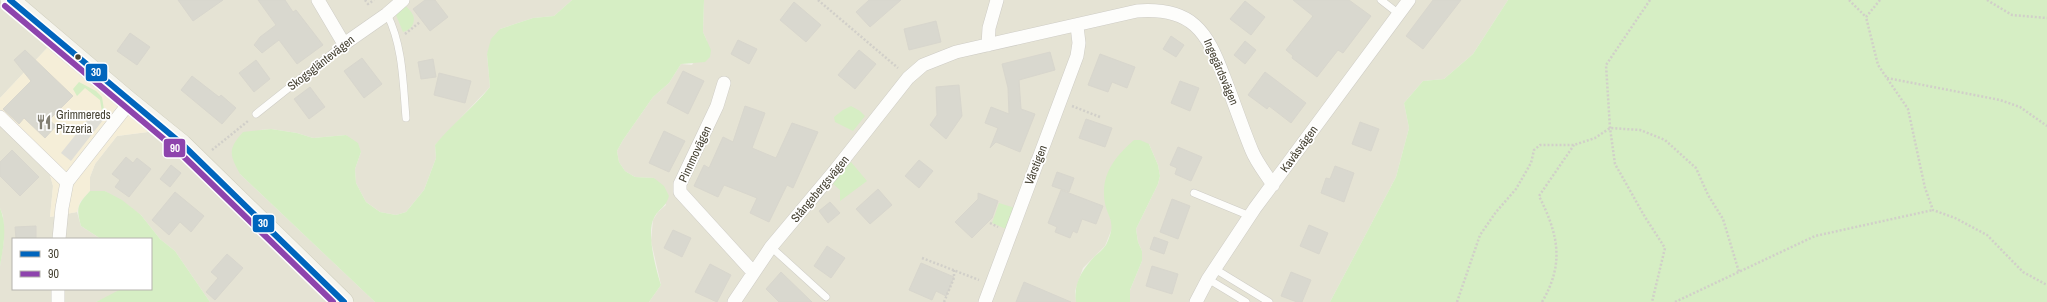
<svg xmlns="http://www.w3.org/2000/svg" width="2047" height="302" font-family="'Archivo Narrow',sans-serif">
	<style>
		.residential { fill: #e5e3d4 }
		.commercial { fill: #f5eed8 }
		.green { fill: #d6eec4 }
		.parking { fill: #dfded7 }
		.building { fill: #d9d8cf; stroke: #d8d6cd }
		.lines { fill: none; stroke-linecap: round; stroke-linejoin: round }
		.lane-casing { stroke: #ceccc5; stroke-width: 8 }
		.street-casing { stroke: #ceccc5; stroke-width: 14 }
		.secondary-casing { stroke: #d0cebd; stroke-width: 20 }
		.path { stroke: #d1cfc9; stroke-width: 2.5; stroke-dasharray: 2 2; stroke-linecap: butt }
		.lane { stroke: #fdfdfb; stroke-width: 7 }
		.street { stroke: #fdfdfb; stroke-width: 13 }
		.secondary { stroke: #f6f5ee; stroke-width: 19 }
		.bus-1-casing { stroke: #fff; stroke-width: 9 }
		.bus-2-casing { stroke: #fff; stroke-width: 9 }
		.bus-1 { stroke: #0065bd; stroke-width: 6 }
		.bus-2 { stroke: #8e44ad; stroke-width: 6 }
		.bus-dot { fill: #464233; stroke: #fff; stroke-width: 1.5 }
		.labels { text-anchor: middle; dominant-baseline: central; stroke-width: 3.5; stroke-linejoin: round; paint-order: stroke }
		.street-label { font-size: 12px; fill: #464233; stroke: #fff }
		.poi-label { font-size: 12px; fill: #464233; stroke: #fff; text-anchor: start }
		.line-badge { stroke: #fff; stroke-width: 1.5 }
		.badge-label { font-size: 11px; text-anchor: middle; font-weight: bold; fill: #fff }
	</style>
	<rect width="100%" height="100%" fill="#f0efe7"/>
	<path class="residential" d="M0,0H572L554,16L533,18L500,29L487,54L490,87L435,145L436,158L424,190L406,212L396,215L380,212L366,202L356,183L355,169L361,152L346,135L313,138L297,133L271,129L260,130L240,174L375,302H210L175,251L160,239L141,215L105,191H90V177L95,164L117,136L148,132L47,48L0,98Z
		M704,0H1508L1473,54L1444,79L1423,81L1404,103L1409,128L1396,177L1330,302H1130V290L1142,261V251L1138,242L1136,229L1158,184L1160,176L1158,165L1149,144L1107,208L1113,226L1105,246L1083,268L1075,291L1076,302H649L661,285L651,241L653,220L658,212L666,205L654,178L635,177L625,171L619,162L617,151L623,140L653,97L669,83L681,64L692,65L707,41L703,32Z
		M0,111L44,153L53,186L50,217L77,212L81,226L101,239H13V289H121L112,295L96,302H0V266L4,240L3,216L0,208Z"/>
	<path class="commercial" d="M47,48L148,132L117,136L95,164L90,177V191L80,202L77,212L50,217L53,186L44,153L0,111V98Z"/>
	<path class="green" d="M572,0H704L703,32L711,50L710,57L705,62L681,64L669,83L653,97L623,140L617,151L619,162L625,171L635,177L654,178L664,186L669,196C665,209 659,208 654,218C646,232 656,270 661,285L649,302H375L240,174C229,154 228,149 243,132L271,129L297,133L313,138L346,135L358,143L361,152L355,169L356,183L366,202L380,212L396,215L406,212L424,190L436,158L435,145C452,124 473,108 490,87L487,54L491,39L500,29L533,18L554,16Z
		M1508,0H2047V302H1330L1396,177L1409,128L1404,103L1423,81L1444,79L1473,54Z
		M404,4C407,7 411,11 413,15C416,22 411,31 403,32L396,15Z
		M79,82L96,91L102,97L105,116L103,118L100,100L85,88L77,96L73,89Z
		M851,106L860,111L865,116L853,131L835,122L834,117L843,110Z
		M1134,140H1140L1149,144L1158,165L1160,176L1158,184L1136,229L1138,242L1142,251V261L1130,290V302H1076C1073,283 1083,269 1095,256C1099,253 1103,249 1106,245C1119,218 1105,219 1104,195C1103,171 1117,155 1134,140Z
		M851,162L867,181L840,201V190L832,183Z
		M90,191H105L122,200L141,215L160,239L175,251L210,302H96L121,289H151V239H101L81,226C76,208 77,205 90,191Z
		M999,203L1015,208L1006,229L992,223Z
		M0,208C8,227 3,248 0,266Z"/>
	<path class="parking" d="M94,112L103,120L71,161L61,153Z"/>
	<path class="building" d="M178,0H223L193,21Z
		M258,0H285L293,12L296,10L323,45L297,64L279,40L262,53L254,45L260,37L276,25Z
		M425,0H435L448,17L430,31L413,9Z
		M869,0H901L870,27L856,12Z
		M1293,0H1349L1371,16L1343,53L1338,50L1317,77L1292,58L1293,56L1286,50L1313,16Z
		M1433,0H1461L1423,49L1406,36Z
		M1245,1L1265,17L1251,35L1230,19Z
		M794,2L821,25L806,42L780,20Z
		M936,21L941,42L909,50L904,29Z
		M130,33L150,47L137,65L117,51Z
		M1171,36L1184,45L1176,57L1163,49Z
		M738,40L757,49L749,64L731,54Z
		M1245,41L1256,50L1245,64L1234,55Z
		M25,50L73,96L49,120L56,126L45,138L24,118L19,124L3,109L31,81L14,60Z
		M859,50L876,64L855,89L838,75Z
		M1050,52L1055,70L1019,80L1021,109L1035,114L1020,152L996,142L990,148L998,128L985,123L991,107L1009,114L1008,88L1002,64Z
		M1100,54L1135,67L1127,88L1112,82L1108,92L1088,85Z
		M362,58L382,84L364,98L344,71Z
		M433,59L436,77L421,79L418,62Z
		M256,60L270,79L254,92L239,73Z
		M683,71L704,81L688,114L667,103Z
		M1265,72L1306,103L1291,123L1269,106L1267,109L1248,95Z
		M439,73L471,81L465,103L434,95Z
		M192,76L219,97L221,95L236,108L222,124L181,90Z
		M1180,81L1199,88L1190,111L1171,103Z
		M959,85L962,116L946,139L930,125L937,115L936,87Z
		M310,87L325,107L309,119L294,99Z
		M745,106L765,113L752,148L776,158L792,123L818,132L793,188L787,185L769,222L750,213L757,198L724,185L718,197L694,186L704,165L709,168L723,137L733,142Z
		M1086,119L1112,128L1105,147L1079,138Z
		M1360,122L1379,129L1371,151L1352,144Z
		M664,131L685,141L669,172L649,163Z
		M1178,147L1202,157L1191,181L1175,174L1177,168L1170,165Z
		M12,150L39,177L20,196L0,176V162Z
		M126,157L133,163L137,158L151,169L129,197L115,187L120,180L112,174Z
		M919,160L933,171L919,188L905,176Z
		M171,165L181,173L170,187L160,179Z
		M1335,166L1354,173L1344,202L1321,193L1326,178L1330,179Z
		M1057,172L1074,178L1069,192L1052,186Z
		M878,189L892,205L870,224L856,209Z
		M1061,190L1103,206L1096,224L1082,219L1077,233L1073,231L1070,238L1055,232L1057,227L1048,223Z
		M175,192L204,216L191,232L180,222L169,235L152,220Z
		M978,193L998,201L992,218L972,238L955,222L978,199Z
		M1172,199L1190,206L1178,239L1160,232Z
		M830,202L840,213L828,223L819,211Z
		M1309,225L1328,233L1319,254L1300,246Z
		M36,226V239H16L15,227Z
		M673,230L691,238L682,257L664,248Z
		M1154,237L1168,242L1164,254L1150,249Z
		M827,246L845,258L831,278L814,266Z
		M227,254L243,268L215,300L206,292L218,278L211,272Z
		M921,263L954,277L946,296L936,291L932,300L909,290Z
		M710,264L731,275L717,302L695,292Z
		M1152,266L1178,274L1172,294L1146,286Z
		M781,272L812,302H779L766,289Z
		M1291,272L1311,280L1302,302H1297L1281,296Z
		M1024,282L1071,302H1016Z"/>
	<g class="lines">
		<defs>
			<path id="lane" d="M1381,0L1399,14
				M387,14C403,46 403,83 406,118
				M256,114L344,44
				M1194,193L1250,216
				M771,247L826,297
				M1215,269L1269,302
				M1208,279L1246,302"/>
			<path id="street" d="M318,0L344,44L387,14L403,0
				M988,45L989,28L997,0
				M724,83L717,106L680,184V192L753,272
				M0,117L67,182
				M59,239L62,208L67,182L130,102
				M58,289V302
				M734,302L771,247L833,173L908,78L923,65L956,52L1137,11C1192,7 1207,31 1224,77C1234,102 1242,127 1252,151C1257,163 1266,174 1273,185
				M985,302L1077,56L1079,43L1077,26
				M1196,302L1208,279L1255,208L1409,0"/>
			<path id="secondary" d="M10,0L130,102L182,144L344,302"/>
		</defs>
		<use href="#lane" class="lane-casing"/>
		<use href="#street" class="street-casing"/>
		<use href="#secondary" class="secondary-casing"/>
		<path class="path" d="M365,0L368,4L374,0
			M818,0L898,68
			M1650,0L1606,65L1610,128L1615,164L1645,217L1665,248L1652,302
			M1849,0L1866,17
			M1880,0L1866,17L1878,65L1908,109L1925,188L1933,210L1955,218L1987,235L2023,272L2047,285
			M1987,0L2012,15L2047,18
			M405,34L420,22
			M1887,78L2000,100L2020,107L2047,126
			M1072,106L1100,117
			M212,150L248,121
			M990,223L998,227
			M922,258L979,280
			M944,302L954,278V270
			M1457,302L1480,235L1496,212L1516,189L1531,163L1534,150L1540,145H1574L1595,138L1610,128L1640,130L1665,140L1696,168L1708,195L1723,219L1739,272
			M1542,302C1565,263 1558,234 1539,196L1574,145
			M1675,302L1815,236L1933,210"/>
		<use href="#lane" class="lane"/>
		<use href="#street" class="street"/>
		<use href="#secondary" class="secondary"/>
		<defs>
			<path id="bus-1" d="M10,0L182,144L344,302"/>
			<path id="bus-2" d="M5,6L177,150L333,302"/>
		</defs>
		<use href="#bus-1" class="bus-1-casing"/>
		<use href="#bus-2" class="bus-2-casing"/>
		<use href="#bus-1" class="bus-1"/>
		<use href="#bus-2" class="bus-2"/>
	</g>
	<defs>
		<symbol id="restaurant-bare" viewBox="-9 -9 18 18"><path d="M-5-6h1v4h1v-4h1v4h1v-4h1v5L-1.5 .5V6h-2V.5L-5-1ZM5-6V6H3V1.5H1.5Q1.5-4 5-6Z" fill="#827f72" stroke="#fff" stroke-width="2.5" paint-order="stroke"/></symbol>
	</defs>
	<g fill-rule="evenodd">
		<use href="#restaurant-bare" x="33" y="111" width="22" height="22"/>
	</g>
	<circle class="bus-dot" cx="78" cy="57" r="3.5"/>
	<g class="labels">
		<g class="street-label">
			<text transform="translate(321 63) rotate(-38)">Skogsgläntevägen</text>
			<text transform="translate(1221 72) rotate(67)">Ingegärdsvägen</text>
			<text transform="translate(1299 149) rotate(-54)">Kavåsvägen</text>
			<text transform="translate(695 154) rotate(-65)">Pinnmovägen</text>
			<text transform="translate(1036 165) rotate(-69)">Vårstigen</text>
			<text transform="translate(820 189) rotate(-50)">Stångebergsvägen</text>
		</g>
		<g class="poi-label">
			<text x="56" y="115">Grimmereds<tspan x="56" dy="14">Pizzeria</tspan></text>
		</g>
	</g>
	<g class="line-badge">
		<rect x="85" y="63" width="23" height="19" rx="4" fill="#0065bd"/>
		<rect x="163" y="138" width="23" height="20" rx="4" fill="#8e44ad"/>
		<rect x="252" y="214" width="23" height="19" rx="4" fill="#0065bd"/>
	</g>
	<g class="badge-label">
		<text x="96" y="76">30</text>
		<text x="175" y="152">90</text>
		<text x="263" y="227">30</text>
	</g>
	<rect x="12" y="238" width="140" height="52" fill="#ffffff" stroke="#b5b3ad"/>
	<rect x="20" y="251" width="20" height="6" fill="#0065bd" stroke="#b5b3ad"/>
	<text x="48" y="258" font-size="12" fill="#464233">30</text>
	<rect x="20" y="271" width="20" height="6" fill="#8e44ad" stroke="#b5b3ad"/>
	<text x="48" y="278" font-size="12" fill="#464233">90</text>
</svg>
